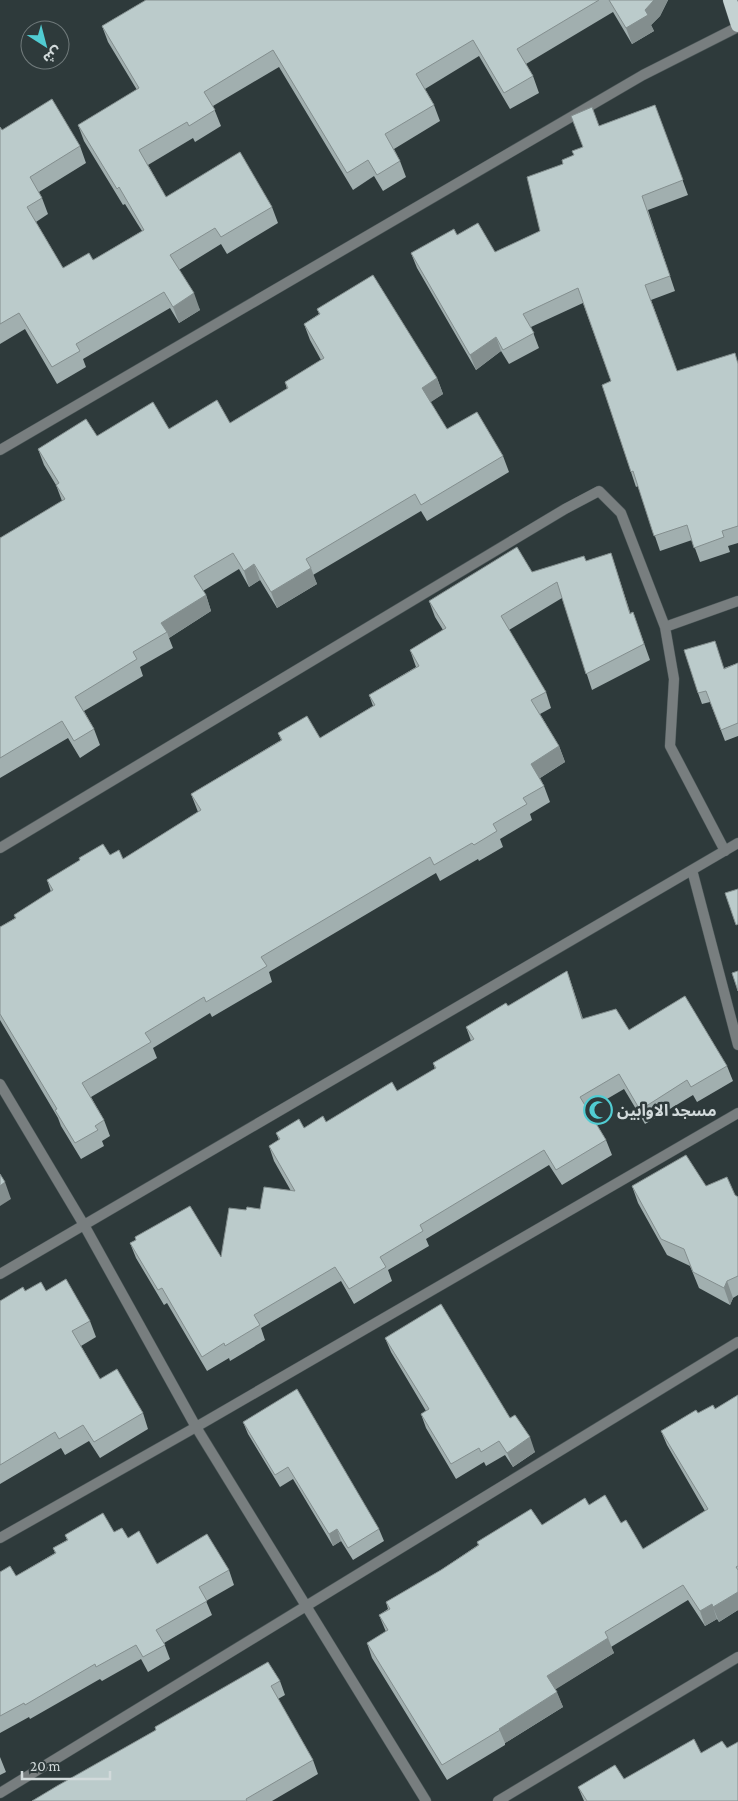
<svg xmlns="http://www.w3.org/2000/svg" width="738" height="1801" font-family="'Crimson Pro','Noto Sans Arabic',serif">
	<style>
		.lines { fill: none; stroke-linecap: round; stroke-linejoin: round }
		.minor-casing { stroke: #4c5758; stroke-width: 11 }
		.trunk-casing { stroke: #4c5758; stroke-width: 15 }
		.minor { stroke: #787e7f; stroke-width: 10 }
		.trunk { stroke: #c4d2d2; stroke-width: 14 }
		.wall { fill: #a1afaf }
		.shaded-wall { fill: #838e8e }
		.building { fill: #bbcbcb; stroke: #838e8e }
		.labels { text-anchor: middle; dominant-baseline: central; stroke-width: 5; stroke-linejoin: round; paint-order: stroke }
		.poi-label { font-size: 16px; font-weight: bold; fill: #d2dadb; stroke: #2e3a3b; text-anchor: start }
	</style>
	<rect width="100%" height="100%" fill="#2e3a3b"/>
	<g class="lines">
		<defs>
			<path id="minor" d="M0,450L643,75L738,27
				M665,627L738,601
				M0,848L565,509L599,491L621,513L665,627L674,679L670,746L725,851
				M692,870L738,1045
				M0,1084L84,1225L196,1427L426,1801
				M0,1274L738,843
				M0,1538L196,1427L738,1113
				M0,1793L738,1342
				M498,1801L738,1657"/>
			<path id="trunk" d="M730,0L738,25"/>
		</defs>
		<use href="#minor" class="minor-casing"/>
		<use href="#trunk" class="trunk-casing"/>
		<use href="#minor" class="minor"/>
		<use href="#trunk" class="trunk"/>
	</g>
	<path class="wall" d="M146,0H668L660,16L651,25L654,31L632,44L613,12L526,64L533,76L539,93L510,109L479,56L425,89L434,105L440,121L394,149L400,161L406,177L383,191L374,176L353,190L279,67L213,106L221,126L195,142L193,138L148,165L166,197L272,207L278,223L227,254L221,244L179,270L200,310L179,323L170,308L83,359L86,367L57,384L25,329L0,344V127L2,130L80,146L86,163L39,192L42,198L48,214L36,222L63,268L93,260L142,231L125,204L123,205L84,141L78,125L137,90L108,42L102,26Z
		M655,105L688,195L648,210L675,291L651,300L677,371L738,362V543L728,546L730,552L700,562L692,540L660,551L638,486L636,487L631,472L611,381L583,303L531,327L539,348L509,364L501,351L476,370L417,268L411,253L457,235L495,252L540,231L563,164L582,147L599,126Z
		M317,309L437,378L443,394L430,402L447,429L503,456L509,472L427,521L421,511L313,575L317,584L277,608L260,580L249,587L239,569L203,591L206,595L211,611L169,638L173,648L140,667L143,676L84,711L94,729L100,745L80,758L68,738L0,778V538L62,501L56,485L44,465L38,449L97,436L230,423L287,389L285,382L321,360L310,340L304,324L319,314Z
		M611,553L630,613L633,612L650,660L592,690L562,598L509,630L546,692L551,708L540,714L559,746L565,762L540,778L544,786L550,802L530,814L532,820L500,839L503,847L479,861L478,859L440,881L436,873L269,972L272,982L212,1017L210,1013L153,1048L157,1058L91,1097L104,1120L110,1136L102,1141L104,1146L81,1159L61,1126L58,1118L0,1020V927L15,918L14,915L51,892L47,880L110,855L123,859L198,812L191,794L281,740L278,733L320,738L373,706L369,695L416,667L410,650L443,630L435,617L429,601L532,572L586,561Z
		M738,663V736L725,741L710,702L702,704L698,693L724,668Z
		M567,971L583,1019L629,1030L727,1066L733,1081L697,1102L693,1095L645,1124L624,1089L588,1110L606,1140L612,1155L562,1185L549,1165L426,1239L429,1246L388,1270L392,1281L354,1304L341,1281L261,1328L265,1340L230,1361L229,1358L207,1371L167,1303L164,1305L136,1258L130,1243L136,1240L135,1237L221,1257L246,1210L260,1209L291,1191L274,1161L269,1146L279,1140L276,1133L304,1128L326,1122L397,1091L435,1069L433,1063L471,1041L466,1027L508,1006Z
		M632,1186H706L738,1197V1295L733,1298L730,1305L699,1288L690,1266L667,1255L638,1203Z
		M25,1291H46L90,1321L96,1337L81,1346L100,1379L143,1413L148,1429L100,1458L89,1441L65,1455L61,1448L0,1484V1301Z
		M385,1338L510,1418L535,1452L513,1467L505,1455L486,1466L484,1462L456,1479L426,1428L421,1414L426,1411L391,1352Z
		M738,1395V1610L719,1622L717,1619L705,1626L688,1600L611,1647L614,1653L555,1689L563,1707L505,1743V1745L447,1780L372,1658L367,1643L386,1632L379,1615L388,1609L386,1602L441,1570L478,1545L477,1542L542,1525L589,1505L621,1523L643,1549L705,1511L667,1445L661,1431L698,1413L715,1409Z
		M243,1422L379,1529L384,1541L353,1560L341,1541L333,1546L293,1479L280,1487L248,1434Z
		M114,1532L128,1538L157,1564L229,1570L234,1585L206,1601L212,1615L164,1643L170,1659L148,1672L141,1659L102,1681L100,1679L30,1719L29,1717L0,1733V1572L16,1576L55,1553L53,1548L67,1540L65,1535Z
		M280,1681L285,1695L278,1699L313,1760L318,1774L272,1801H32L156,1730L155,1727Z
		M727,1748L738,1801H584L578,1787L624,1779L701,1753Z
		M0,1757L6,1772L0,1775Z"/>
	<path class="shaded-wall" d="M654,0H668L660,16L651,25L654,31L632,44L626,28Z
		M194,293L200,310L179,323L173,307Z
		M496,337L501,351L476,370L470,355Z
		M437,378L443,394L428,404L422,388Z
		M611,553L616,569L636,630L630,614Z
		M254,564L260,580L249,587L244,571Z
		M311,568L317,584L277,608L271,592Z
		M206,595L211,611L169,638L167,632L161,623Z
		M559,746L565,762L537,780L531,764Z
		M567,971L588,1034L582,1019Z
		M5,1182L11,1199L0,1206V1186Z
		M727,1281L733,1298L730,1305L724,1288Z
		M530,1437L535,1452L513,1467L507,1453Z
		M337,1529L341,1541L333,1546L329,1534Z
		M738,1592V1610L719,1622L713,1607Z
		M712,1604L717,1619L705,1626L700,1611Z
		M608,1638L614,1653L553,1691L547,1676Z
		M557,1692L563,1707L505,1743L499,1729Z"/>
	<path class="building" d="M146,0H599L517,49L533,76L504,93L473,40L416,74L434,105L385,134L400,161L377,175L368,160L347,173L273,50L204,92L215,110L189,126L187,122L139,150L166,197L240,152L272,207L221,237L215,228L170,255L194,293L173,307L164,292L76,344L80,351L52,367L19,313L0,324V127L2,130L52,99L80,146L30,177L42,198L27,207L63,268L89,253L93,260L144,230L119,187L117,189L78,125L139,88L102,26Z
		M609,0H654L645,10L648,15L626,28Z
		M655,105L683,180L642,196L670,276L645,285L677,371L735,353L738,364V526L722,531L724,537L694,548L687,525L654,536L633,471L631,472L602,385L611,381L578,288L523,314L534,333L503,350L496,337L470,355L411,253L454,229L457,235L478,223L495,252L540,231L527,177L563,164L562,160L574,155L572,151L583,147L571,116L592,107L599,126Z
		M373,275L437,378L422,388L447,429L477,412L503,456L421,505L415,494L306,559L311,568L271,592L254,564L244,571L233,553L194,576L206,595L161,623L167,632L133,652L137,659L75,697L94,729L74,741L62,721L0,758V538L65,499L56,485L59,483L38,449L86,419L97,436L153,402L169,429L217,400L230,423L288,388L285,382L324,358L304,324L320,314L317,309Z
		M517,547L532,572L584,556L586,561L611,553L630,614L633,612L644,644L586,674L557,582L501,616L546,692L531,700L559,746L531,764L544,786L523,798L527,804L493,824L497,831L474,845L472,843L434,865L430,857L261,957L267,966L206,1002L204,997L145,1033L151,1042L82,1083L104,1120L95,1126L98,1130L75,1143L55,1110L57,1109L0,1014V927L16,918L14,915L53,890L47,880L80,860L79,858L103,844L110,855L119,850L123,859L201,810L191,794L282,740L278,733L307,716L320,738L375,705L369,695L419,666L410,650L446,628L429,601Z
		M715,641L724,669L738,663V723L721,730L706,691L698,693L684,650Z
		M738,889V924L736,925L725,893Z
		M567,971L582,1019L616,1009L629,1030L685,996L727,1066L691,1087L687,1080L640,1110L619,1074L580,1097L606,1140L556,1170L544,1150L420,1225L423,1231L380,1257L386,1267L349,1289L335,1267L254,1315L260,1325L225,1346L224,1343L202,1357L162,1288L158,1290L130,1243L136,1240L135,1237L190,1206L221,1257L229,1208L246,1210L247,1207L260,1209L264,1187L295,1191L269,1146L280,1139L276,1133L299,1119L304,1128L323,1116L326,1122L392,1082L397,1091L436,1068L433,1063L474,1039L466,1027L506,1003L508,1006Z
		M738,971V991L732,973Z
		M686,1155L706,1186L727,1177L735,1195L738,1197V1276L727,1281L724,1288L693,1272L684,1249L661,1239L632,1186Z
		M0,1174L5,1182L0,1186Z
		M66,1279L90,1321L72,1331L100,1379L117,1369L143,1413L94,1442L83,1425L59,1439L55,1432L0,1465V1301L23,1287L25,1291L41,1282L46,1291Z
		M441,1304L510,1418L515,1415L530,1437L507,1453L499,1441L481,1452L479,1448L451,1464L421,1414L429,1409L385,1338Z
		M297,1389L379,1529L348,1548L337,1529L329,1534L288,1467L275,1475L243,1422Z
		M738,1395V1566L736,1567L738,1570V1592L713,1607L712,1604L700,1611L683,1585L605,1632L608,1638L547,1676L557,1692L499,1729L500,1730L442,1765L367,1643L388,1630L379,1615L390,1609L386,1602L441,1570L479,1545L477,1542L531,1509L542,1525L585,1498L589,1505L605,1495L621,1523L626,1520L643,1549L708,1509L661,1431L696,1410L698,1413L713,1405L715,1409Z
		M103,1513L114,1532L122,1528L128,1538L139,1531L157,1564L207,1534L229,1570L199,1587L207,1601L156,1630L165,1645L143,1657L136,1645L96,1667L95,1664L25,1705L24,1703L0,1716V1572L10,1566L16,1576L56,1553L53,1548L68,1540L65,1535Z
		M268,1662L280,1681L271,1686L313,1760L246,1799L247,1801H32L57,1786L156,1730L155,1727Z
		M694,1739L701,1753L722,1741L727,1748L738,1742V1801H587L578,1787L615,1765L624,1779Z"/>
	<defs>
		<symbol id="mosque-ring" viewBox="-11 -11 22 22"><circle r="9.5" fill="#2e3a3b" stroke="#51ccd2" stroke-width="1.5"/><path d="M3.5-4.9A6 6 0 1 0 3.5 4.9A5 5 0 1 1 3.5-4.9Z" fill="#51ccd2"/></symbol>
	</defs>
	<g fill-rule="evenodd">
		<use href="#mosque-ring" x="582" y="1094" width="32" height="32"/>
	</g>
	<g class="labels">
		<g class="poi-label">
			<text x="617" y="1110">مسجد الاوابين</text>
		</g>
	</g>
	<g transform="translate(45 45) rotate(144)"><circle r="24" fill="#2e3a3b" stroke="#707a7b"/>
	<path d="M0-4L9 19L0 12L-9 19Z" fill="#51ccd2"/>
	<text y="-8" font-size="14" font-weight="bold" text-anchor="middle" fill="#d2dadb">ش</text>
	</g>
	<path d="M22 1771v8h88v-8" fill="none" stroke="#d2dadb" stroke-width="2.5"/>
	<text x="30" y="1771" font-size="15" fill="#d2dadb" stroke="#2e3a3b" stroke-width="4" paint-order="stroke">20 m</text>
</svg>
